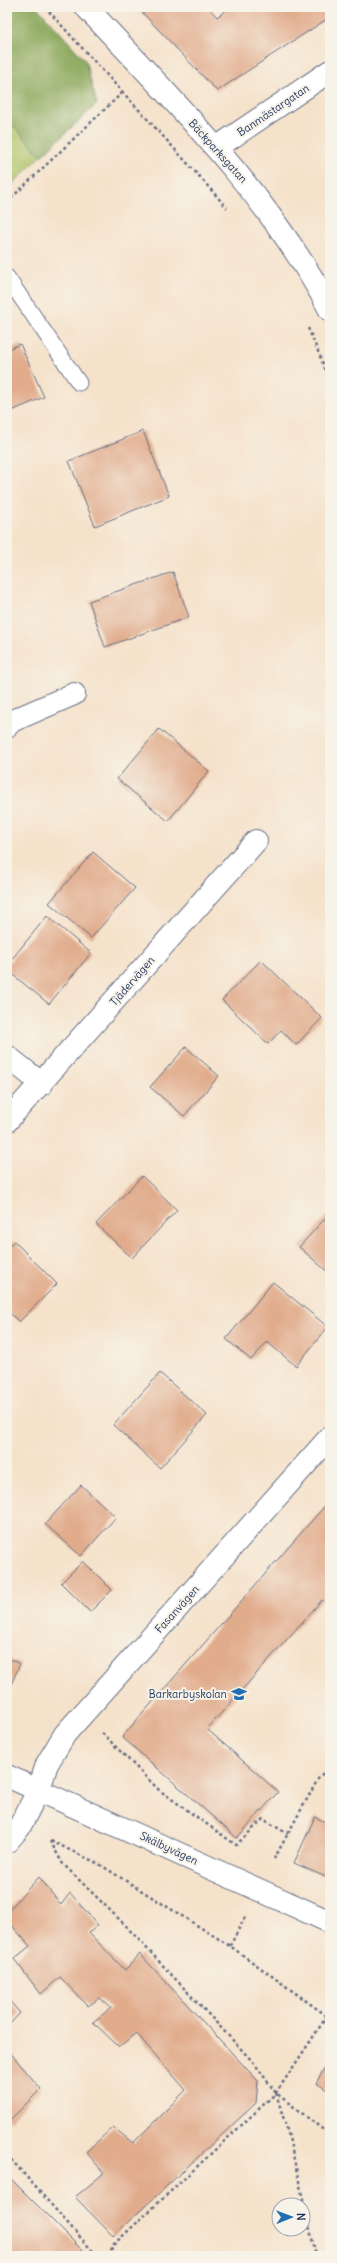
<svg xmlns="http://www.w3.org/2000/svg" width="337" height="2263" font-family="Delius,sans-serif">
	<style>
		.green { fill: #afc266; stroke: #657862 }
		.forest { fill: #8ba85b; stroke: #536c5c }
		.building { fill: #e1ac8c }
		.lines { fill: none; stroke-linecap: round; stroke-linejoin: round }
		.service-casing { stroke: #676e84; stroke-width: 17 }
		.minor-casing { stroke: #676e84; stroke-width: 24 }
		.tertiary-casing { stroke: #676e84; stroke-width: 24 }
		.path { stroke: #676e84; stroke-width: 2.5; stroke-dasharray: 3 3; stroke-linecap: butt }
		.service { stroke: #fff; stroke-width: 15 }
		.minor { stroke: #fff; stroke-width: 22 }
		.tertiary { stroke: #fff; stroke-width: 22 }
		.labels { text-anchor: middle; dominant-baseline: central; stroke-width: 4; stroke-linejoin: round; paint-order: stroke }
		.street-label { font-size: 11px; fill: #1b2f5e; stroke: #f7f3e8 }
		.poi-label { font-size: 11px; fill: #1b2f5e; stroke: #f7f3e8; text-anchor: end }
	</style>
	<rect width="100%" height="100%" fill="#f7f3e8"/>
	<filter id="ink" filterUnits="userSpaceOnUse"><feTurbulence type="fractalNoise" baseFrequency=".025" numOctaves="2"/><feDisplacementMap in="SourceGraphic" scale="8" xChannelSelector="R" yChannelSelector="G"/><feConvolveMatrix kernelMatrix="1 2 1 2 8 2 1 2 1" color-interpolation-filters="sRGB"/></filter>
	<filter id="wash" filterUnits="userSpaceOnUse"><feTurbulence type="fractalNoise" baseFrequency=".012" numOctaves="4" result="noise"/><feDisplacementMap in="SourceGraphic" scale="16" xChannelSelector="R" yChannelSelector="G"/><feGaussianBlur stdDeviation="0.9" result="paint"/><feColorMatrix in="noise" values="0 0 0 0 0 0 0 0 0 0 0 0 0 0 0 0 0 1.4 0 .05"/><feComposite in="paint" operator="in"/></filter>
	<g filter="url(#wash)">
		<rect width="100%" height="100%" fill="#f5e2cb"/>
		<path class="green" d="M7,119L41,156L7,189Z"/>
		<path class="forest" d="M7,7H37L85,60L97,104L41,156L7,119Z"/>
		<g id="blocks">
			<path class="building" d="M137,7H208L217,17L231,7H330V17L217,91Z
				M20,344L44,397L7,413V350Z
				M143,431L169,496L95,526L69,461Z
				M173,572L189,617L105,647L89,601Z
				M7,642L12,647L7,651Z
				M159,729L209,771L168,821L117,779Z
				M93,852L135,888L91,938L49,903Z
				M47,916L91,953L49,1004L7,970V965Z
				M261,960L322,1018L296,1045L281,1030L268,1044L222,1000Z
				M186,1047L219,1076L184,1116L150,1087Z
				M142,1176L177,1210L132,1258L96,1224Z
				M330,1213V1272L329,1273L299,1247Z
				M14,1241L57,1284L19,1322L7,1310V1249Z
				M273,1282L328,1327L296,1366L267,1342L251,1360L226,1339Z
				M160,1373L207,1415L160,1468L113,1425Z
				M81,1485L116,1517L81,1556L45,1524Z
				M330,1500V1607L322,1600L207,1729L278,1792L237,1838L122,1737Z
				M83,1561L112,1590L90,1612L61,1583Z
				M7,1658L20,1664L7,1694Z
				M315,1817L330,1824V1879L294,1863Z
				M39,1877L61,1905L70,1893L98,1925L89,1933L125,1970L140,1954L258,2081L256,2103L113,2236L75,2197L104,2173L86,2152L113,2127L133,2143L186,2090L136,2033L119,2047L93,2022L111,2008L100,1998L88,2006L60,1977L41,1994L14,1959L30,1946L7,1920V1912Z
				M7,1998L20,2013L7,2027Z
				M7,2049L41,2089L9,2121L7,2118Z
				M330,2060V2092L316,2083Z
				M7,2175L88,2256H9L7,2254Z"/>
		</g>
	</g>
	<g filter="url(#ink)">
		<use href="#blocks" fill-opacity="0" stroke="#676e84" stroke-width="1"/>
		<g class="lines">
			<defs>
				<path id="service" d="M7,277L79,383"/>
				<path id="minor" d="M86,7C174,102 269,194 330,310
					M216,148L330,71
					M7,726L12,721L74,694
					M7,1056L42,1084
					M7,1121L256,841
					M7,1842L19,1828L39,1789L47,1764L65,1734L330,1437"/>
				<path id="tertiary" d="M7,1776L330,1922"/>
			</defs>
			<use href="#service" class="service-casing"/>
			<use href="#minor" class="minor-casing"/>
			<use href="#tertiary" class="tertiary-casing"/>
			<path class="path" d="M45,7C105,74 168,140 227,208
				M7,202L122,93
				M308,328L330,380
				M102,1733L159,1790L236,1845L263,1819L288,1834
				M50,1841L63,1864L124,1924L254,2063L276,2093L330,2135
				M51,1841L99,1864L230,1946L330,2018
				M274,1859L318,1779L330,1765
				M230,1946L246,1915
				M276,2093L288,2133L316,2256
				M7,2155L97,2256
				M109,2256L113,2245L276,2093L327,2016"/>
			<use href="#service" class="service"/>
			<use href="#minor" class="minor"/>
			<use href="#tertiary" class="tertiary"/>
		</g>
	</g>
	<defs>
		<symbol id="school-bare" viewBox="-9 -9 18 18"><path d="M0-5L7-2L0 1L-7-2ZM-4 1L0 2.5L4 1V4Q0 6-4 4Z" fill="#1f6fb2" stroke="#f7f3e8" stroke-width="2.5" paint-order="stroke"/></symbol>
	</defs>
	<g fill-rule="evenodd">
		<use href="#school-bare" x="228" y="1683" width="22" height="22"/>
	</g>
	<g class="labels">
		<g class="street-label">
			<text transform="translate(273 110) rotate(-34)">Banmästargatan</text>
			<text transform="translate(218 151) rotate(48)">Bäckparksgatan</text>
			<text transform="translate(132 981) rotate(-49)">Tjädervägen</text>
			<text transform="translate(177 1609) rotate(-48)">Fasanvägen</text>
			<text transform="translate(169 1848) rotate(25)">Skälbyvägen</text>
		</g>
		<g class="poi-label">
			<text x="227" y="1694">Barkarbyskolan</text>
		</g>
	</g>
	<rect width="337" height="2263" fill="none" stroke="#f7f3e8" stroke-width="24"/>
	<g transform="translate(291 2217) rotate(89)"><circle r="19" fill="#f7f3e8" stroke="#9fa5b1"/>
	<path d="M0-3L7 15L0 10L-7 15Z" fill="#1f6fb2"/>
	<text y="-6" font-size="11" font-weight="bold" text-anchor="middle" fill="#1b2f5e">N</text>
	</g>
</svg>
